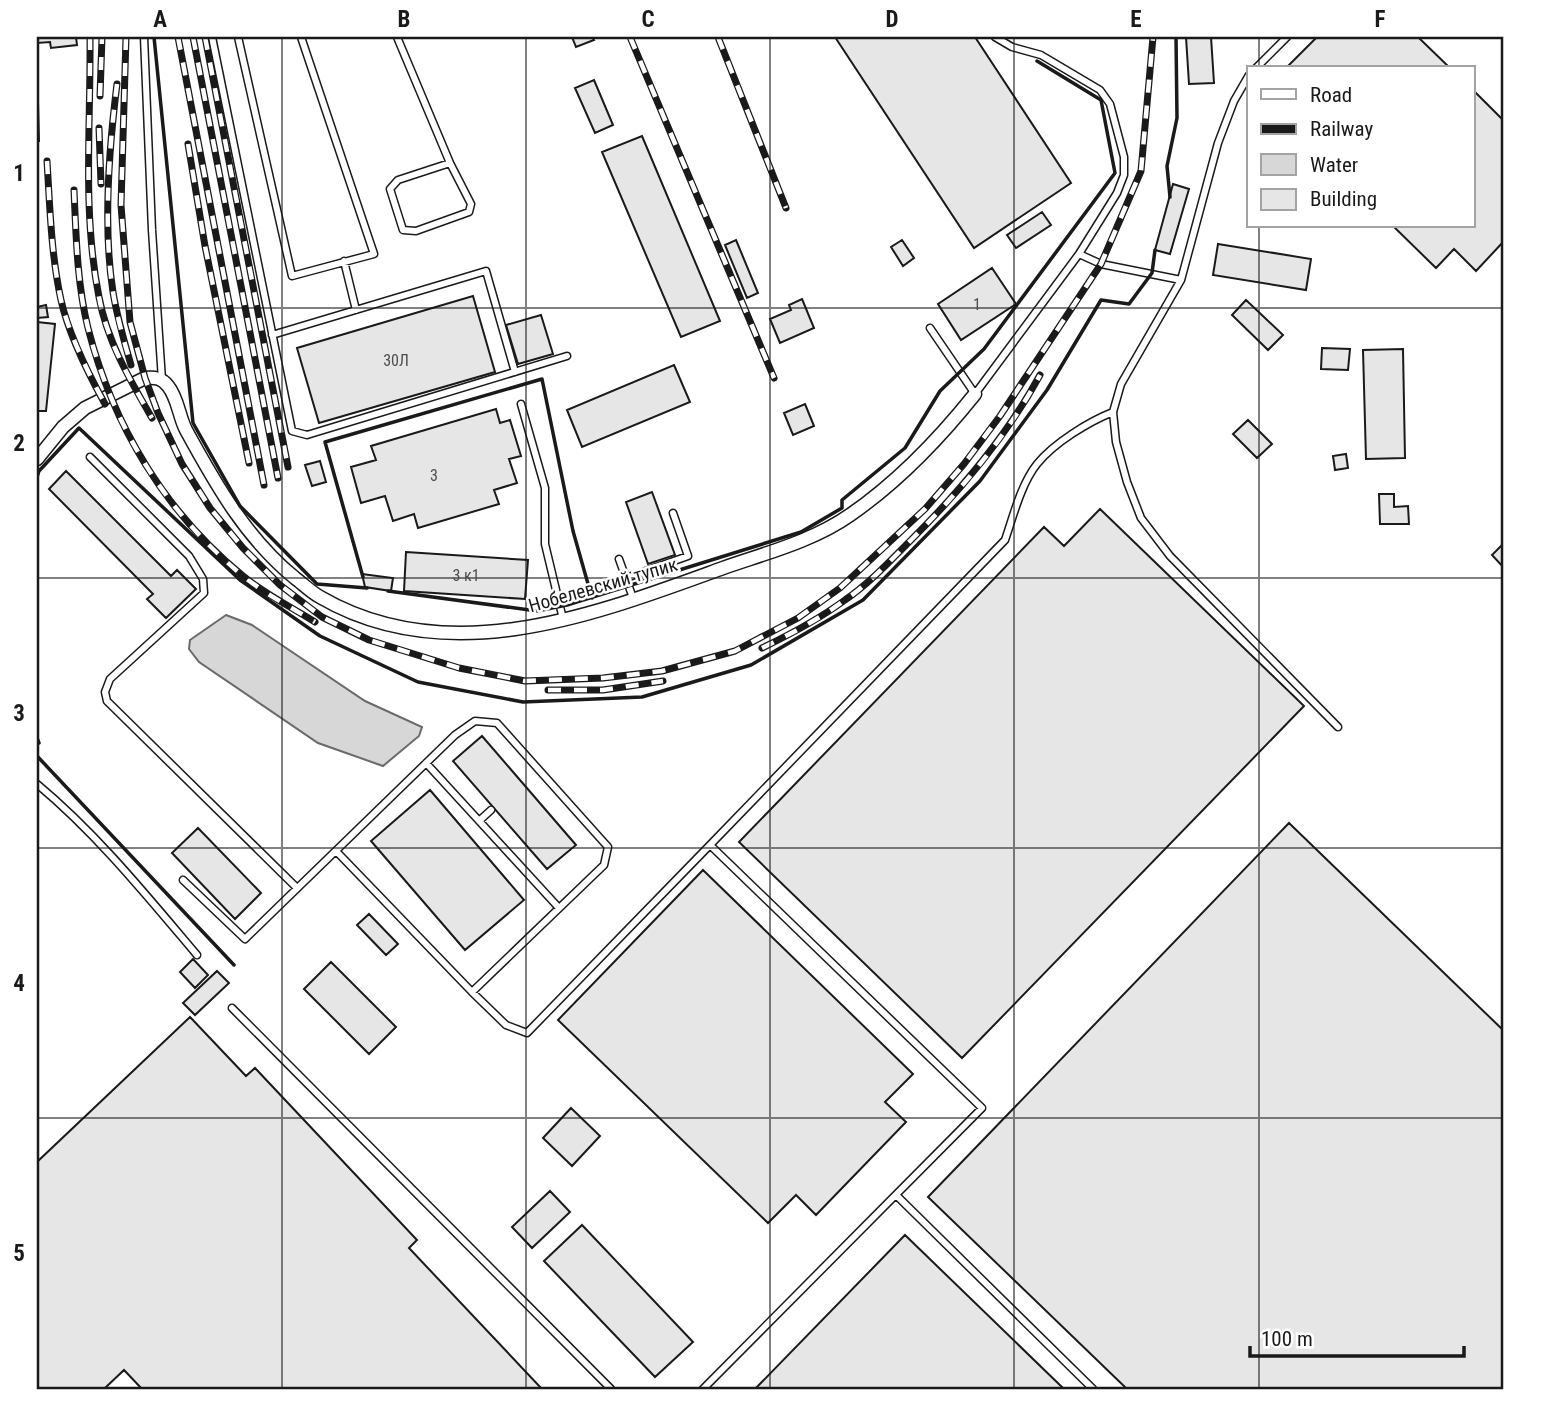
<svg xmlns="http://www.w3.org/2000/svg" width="1541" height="1426" font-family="'Roboto Condensed',sans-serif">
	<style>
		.water { fill: #d7d7d7; stroke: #6a6a6a; stroke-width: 2 }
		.building { fill: #e6e6e6; stroke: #1a1a1a; stroke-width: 2 }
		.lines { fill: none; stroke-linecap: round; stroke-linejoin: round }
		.service-casing { stroke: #1a1a1a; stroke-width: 9 }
		.minor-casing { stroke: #1a1a1a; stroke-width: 15 }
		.service { stroke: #fff; stroke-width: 6 }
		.minor { stroke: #fff; stroke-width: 12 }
		.rail-casing { stroke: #1a1a1a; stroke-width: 7 }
		.rail { stroke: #fff; stroke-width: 4.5; stroke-dasharray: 13; stroke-linecap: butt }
		.wall { stroke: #1a1a1a; stroke-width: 3.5 }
		.grid { fill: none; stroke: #1a1a1a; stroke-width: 2; stroke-opacity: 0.55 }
		.labels { text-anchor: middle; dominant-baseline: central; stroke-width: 5; stroke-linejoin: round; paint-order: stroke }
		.number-label { font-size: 16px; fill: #4d4d4d }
		.street-label { font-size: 19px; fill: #1a1a1a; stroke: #fff }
		.neatline { fill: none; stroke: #1a1a1a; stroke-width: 2.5 }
		.grid-label { font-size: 23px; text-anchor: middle; font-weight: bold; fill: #1a1a1a }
	</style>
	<rect width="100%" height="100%" fill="#fff"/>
	<path class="water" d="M226,615L252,625L365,701L422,727L419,736L383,766L318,743L199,662L189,649L190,640Z"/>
	<path class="building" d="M37,37H76L77,45L51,48L50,42L37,43Z
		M572,37H592L594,40L576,47Z
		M835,37H975L1071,183L974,248Z
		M1186,37H1211L1214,83L1189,84Z
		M1317,37H1418L1450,68H1286Z
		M37,62L39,141H37Z
		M594,80L613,125L595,133L575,88Z
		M1473,90L1504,121V241L1476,271L1454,249L1436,268L1393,226H1473Z
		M642,136L720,321L681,337L602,152Z
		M1173,184L1189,189L1170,254L1155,250Z
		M1042,212L1051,225L1016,248L1007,235Z
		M736,240L758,293L747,298L725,245Z
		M902,240L914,258L903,266L891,247Z
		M1218,244L1311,259L1306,290L1213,275Z
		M992,268L1016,304L961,340L938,304Z
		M473,296L495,372L319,423L297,348Z
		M802,299L814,328L780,343L770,319L791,310L789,305Z
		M1246,300L1283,335L1268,350L1232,315Z
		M46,305L48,317L37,318V307Z
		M541,315L553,354L518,364L506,325Z
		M37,322L55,324L46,411H37Z
		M1322,348L1350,349L1348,370L1321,369Z
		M1403,349L1405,458L1366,459L1363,350Z
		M674,365L690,402L582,447L567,410Z
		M805,404L814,426L793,435L784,413Z
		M496,409L500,423L510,420L521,456L509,459L517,483L494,490L499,504L418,528L414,514L393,521L385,496L361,503L351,467L376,460L371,446Z
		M1248,420L1272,444L1257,458L1233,434Z
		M1346,454L1348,468L1335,470L1333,456Z
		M320,461L326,482L312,486L305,465Z
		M66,471L171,576L177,570L196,589L166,618L147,599L153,594L49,489Z
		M652,492L675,555L648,564L626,502Z
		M1379,494H1394V507L1408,506L1409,524H1380Z
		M1100,509L1304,706L962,1058L739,842L1044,527L1064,546Z
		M1504,543V568L1492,555Z
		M406,552L528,560L525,599L404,591Z
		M362,574L393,578L391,591L365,587Z
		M578,593L580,601L567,605L565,597Z
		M482,736L576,845L547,869L453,761Z
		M430,790L524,900L465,950L371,841Z
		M1289,823L1504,1031V1389H1127L928,1197Z
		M198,828L261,893L235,919L172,853Z
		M703,870L913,1074L885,1102L906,1122L816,1215L796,1195L768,1223L558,1020Z
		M369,914L398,944L386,955L357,925Z
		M193,959L208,975L195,988L180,972Z
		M331,962L396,1027L369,1054L304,989Z
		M217,971L229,983L195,1015L183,1003Z
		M190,1017L246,1076L255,1068L417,1240L409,1248L542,1389H142L124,1370L104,1389H37V1162Z
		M571,1108L600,1136L572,1166L543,1138Z
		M550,1191L570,1212L532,1248L512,1227Z
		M582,1225L693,1342L655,1377L544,1261Z
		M905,1235L1064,1389H755Z"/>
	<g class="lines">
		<defs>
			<path id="service" d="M144,37L152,230L162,380
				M212,37L292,431L307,435L567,356
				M238,37L292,276L374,254L301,37
				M397,37L450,163L471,204L469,212L416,231L403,230L390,189L398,180L450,163
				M1256,68L1287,37
				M1249,75L1234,101L1218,143L1181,280L1121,384L1113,412L1116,442L1127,482L1141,518L1170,556L1338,727
				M1079,254L1101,264L1181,280
				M344,261L356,310
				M930,328L975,394L1079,254L1117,193L1124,175V157L1110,104L1100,90L1041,55L1012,47L995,37
				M272,335L486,271L515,372
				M521,404L545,488V544L563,619
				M90,457L189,556L203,579L204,593L110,679L105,692L107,701L297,888
				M619,559L633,598
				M626,578L688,556L673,513
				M426,763L559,908
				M37,784C97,834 147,896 197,955
				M479,821L491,810
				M183,880L245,939L455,735L475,721L497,723L608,847L604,865L472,992L336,851
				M472,992L506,1025L527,1033L710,845
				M232,1008L611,1389
				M896,1195L1093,1389
				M703,1389L982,1108L710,845L1005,540C1013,517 1021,484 1037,464C1054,443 1088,422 1113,412"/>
			<path id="minor" d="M37,459L63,427L85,408L145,378C155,377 162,378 168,386C178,398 179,417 186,430C216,485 246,538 295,578C303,584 311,592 320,597C449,672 596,614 723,568C766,553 813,541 850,515C898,482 939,439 975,394"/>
		</defs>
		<use href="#service" class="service-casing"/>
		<use href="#minor" class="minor-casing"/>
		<use href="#service" class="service"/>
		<use href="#minor" class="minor"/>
		<defs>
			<path id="rail" d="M90,37C91,123 82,212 99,297C107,341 130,380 152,418
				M126,37L121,205L130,322L145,378L158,413L182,464L210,508L243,548L280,585L322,617L369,640L459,668L525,681L603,678L662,671L735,651L798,618L840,588L925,509L964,464L1000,416L1101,264L1141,171L1153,37
				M178,37L264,485
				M193,37L278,478
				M205,37L288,467
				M630,37L774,378
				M718,37L786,208
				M117,84C109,148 103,229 113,292C117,317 124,341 131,365
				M100,96L102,37
				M99,128L101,184
				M188,144L205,246L249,463
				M47,161C50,208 51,254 61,300C68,332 89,375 105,404
				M74,190C76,235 77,284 88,328C113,426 165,512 243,576C265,594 291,607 315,622
				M762,648C791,634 819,619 845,600C870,583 891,560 912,539C961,490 1007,436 1040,375
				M548,690H603L663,681"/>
		</defs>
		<use href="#rail" class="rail-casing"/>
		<use href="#rail" class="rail"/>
		<path class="wall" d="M154,37L193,423L240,506L317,584L367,588
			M1170,197L1167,166L1177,118L1176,37
			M37,477L39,471L79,428L240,580L320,636L418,682L523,702L642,697L751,665L863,600L980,481L1047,390L1101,300L1129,304L1152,273L1155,250
			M363,577L325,442L542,379L573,531L592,598
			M388,591L537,611L567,605L801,532L842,508V500L905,448L940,391L984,349L1115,173L1101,100L1037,61
			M37,738L39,743L37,744
			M37,756L234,965"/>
	</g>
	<path class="grid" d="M282,37V1389M526,37V1389M770,37V1389M1014,37V1389M1259,37V68M1259,226V1389M37,308H1504M37,578H1504M37,848H1504M37,1118H1504"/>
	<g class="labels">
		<g class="number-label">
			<text x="977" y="304">1</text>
			<text x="396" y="360">30Л</text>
			<text x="434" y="475">3</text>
			<text x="466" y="575">3 к1</text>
		</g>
		<g class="street-label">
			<text transform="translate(603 585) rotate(-16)">Нобелевский тупик</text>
		</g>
	</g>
	<rect width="1541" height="1426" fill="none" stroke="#ffffff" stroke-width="77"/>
	<rect x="1247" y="66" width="228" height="161" fill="#ffffff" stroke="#a3a3a3" stroke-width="2"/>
	<rect x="1261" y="89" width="35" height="10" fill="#ffffff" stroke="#a3a3a3" stroke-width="2"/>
	<text x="1310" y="102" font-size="21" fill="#1a1a1a">Road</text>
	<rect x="1261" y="124" width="35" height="10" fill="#1a1a1a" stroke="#a3a3a3" stroke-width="2"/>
	<text x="1310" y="136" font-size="21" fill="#1a1a1a">Railway</text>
	<rect x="1261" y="154" width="35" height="21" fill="#d7d7d7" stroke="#a3a3a3" stroke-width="2"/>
	<text x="1310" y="172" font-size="21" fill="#1a1a1a">Water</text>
	<rect x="1261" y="189" width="35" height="21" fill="#e6e6e6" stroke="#a3a3a3" stroke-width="2"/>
	<text x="1310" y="206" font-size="21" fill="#1a1a1a">Building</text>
	<path d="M1250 1346v10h214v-10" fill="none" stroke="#1a1a1a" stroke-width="3.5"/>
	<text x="1261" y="1346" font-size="21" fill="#1a1a1a" stroke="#ffffff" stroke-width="5" paint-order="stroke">100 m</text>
	<rect x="38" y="38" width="1464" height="1350" class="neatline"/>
	<g class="grid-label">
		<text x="160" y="27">A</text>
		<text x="404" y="27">B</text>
		<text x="648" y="27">C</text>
		<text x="892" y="27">D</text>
		<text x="1136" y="27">E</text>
		<text x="1380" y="27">F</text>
		<text x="19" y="181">1</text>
		<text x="19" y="451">2</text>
		<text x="19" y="721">3</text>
		<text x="19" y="991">4</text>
		<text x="19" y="1261">5</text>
	</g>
</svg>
